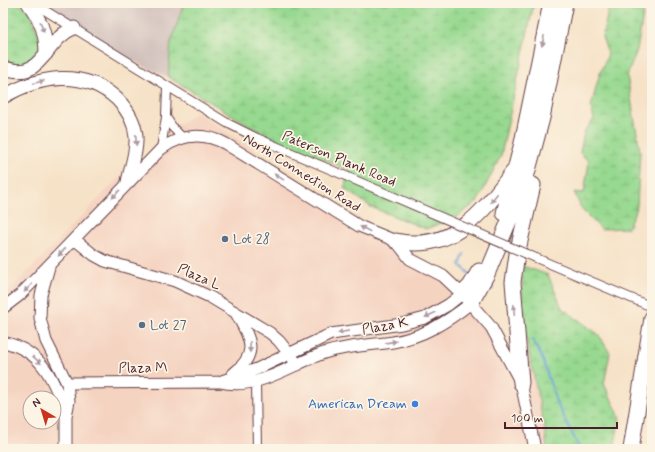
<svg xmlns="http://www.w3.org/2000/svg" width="655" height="452" font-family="Mynerve,sans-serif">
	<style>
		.built { fill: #f5d3c1; fill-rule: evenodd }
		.industrial { fill: #d1c0bc }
		.wetland { fill: url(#wetland-marsh); stroke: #707c5e }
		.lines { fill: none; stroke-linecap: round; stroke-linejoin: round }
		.stream { stroke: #62a0d3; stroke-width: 2 }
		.street-casing { stroke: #643c42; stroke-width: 10 }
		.secondary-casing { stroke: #643c42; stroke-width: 13 }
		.primary-casing { stroke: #643c42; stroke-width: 15 }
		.highway-casing { stroke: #643c42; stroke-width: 17 }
		.street { stroke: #fff; stroke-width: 8 }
		.secondary { stroke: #fff; stroke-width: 11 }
		.primary { stroke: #fff; stroke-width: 13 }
		.highway { stroke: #fff; stroke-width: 15 }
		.street-bridge-casing { stroke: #643c42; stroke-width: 10; stroke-linecap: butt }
		.street-bridge { stroke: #fff; stroke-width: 8 }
		.oneway { fill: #ae9aa0 }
		.service-dot { fill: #5c6f8a; stroke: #fcf5e5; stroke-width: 1.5 }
		.shop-dot { fill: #3f7fe0; stroke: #fcf5e5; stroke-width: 1.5 }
		.labels { text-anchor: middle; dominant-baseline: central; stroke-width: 3.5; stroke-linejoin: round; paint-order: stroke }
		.street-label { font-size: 14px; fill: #4a1f2b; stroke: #fcf5e5 }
		.service-label { font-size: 14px; fill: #4e5e75; stroke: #fcf5e5; text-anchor: start }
		.shop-label { font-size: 14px; fill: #366cbe; stroke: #fcf5e5; text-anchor: end }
	</style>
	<defs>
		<pattern id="wetland-marsh" width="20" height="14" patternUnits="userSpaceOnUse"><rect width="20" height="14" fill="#97d990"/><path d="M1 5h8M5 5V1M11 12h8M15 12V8" fill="none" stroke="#84ba7c"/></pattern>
	</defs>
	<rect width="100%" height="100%" fill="#fcf5e5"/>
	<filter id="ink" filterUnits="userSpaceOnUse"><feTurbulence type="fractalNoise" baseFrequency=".025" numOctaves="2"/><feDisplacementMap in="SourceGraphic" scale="8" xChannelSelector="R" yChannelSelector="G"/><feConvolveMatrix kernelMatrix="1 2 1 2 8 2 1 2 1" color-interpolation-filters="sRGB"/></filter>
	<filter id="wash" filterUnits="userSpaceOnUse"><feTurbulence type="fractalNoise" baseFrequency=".012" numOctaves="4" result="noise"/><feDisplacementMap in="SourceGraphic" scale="16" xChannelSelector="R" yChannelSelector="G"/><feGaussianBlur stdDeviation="0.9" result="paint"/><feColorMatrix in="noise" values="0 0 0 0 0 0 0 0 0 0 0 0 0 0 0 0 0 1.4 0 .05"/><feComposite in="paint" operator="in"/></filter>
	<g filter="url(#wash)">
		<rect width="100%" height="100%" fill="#f6e2c7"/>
		<path class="built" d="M196,112L456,280L483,309L505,341L529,360L545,430L547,449H3V297L121,176L136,166L177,126ZM30,398H54V422H30Z"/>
		<path class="industrial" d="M47,3H184L171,42L168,77L116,54Z"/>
		<path class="wetland" d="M3,3H18L30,12L41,43L37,54L27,65L12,64L3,59Z
			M184,3H534L501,155L478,201L458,216L426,229L371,207L344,188L350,170L271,138L168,77L171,42Z
			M610,3H645L637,50L627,76L640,151L637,206L628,228L601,229L582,210L574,192L584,193L589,162L580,153L584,132L594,119L591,107L599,76L608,54L602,37Z
			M523,266L548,275L562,308L598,334L610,353L604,384L620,417L614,449H547L545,430L521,315Z"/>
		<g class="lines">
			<path class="stream" d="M464,254L460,265L470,274
				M487,285L493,289
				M533,340L543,360L556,402L580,449"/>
		</g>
	</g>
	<g filter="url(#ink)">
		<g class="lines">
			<defs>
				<path id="street" d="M33,3L227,123L257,138L348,177
					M166,117L173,128L183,138
					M161,149L166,117L167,87
					M536,258L652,307
					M256,381L257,449"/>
				<path id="secondary" d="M74,239L94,255L105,261L175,281L210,297L270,333L279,341L298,365
					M49,267L41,295L40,318L46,341L67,383L69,401L66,416V449
					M3,308L20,295L161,149C181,134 204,132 226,144L359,226L396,241L410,259L443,276L462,294L491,327L521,383L535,449
					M3,342C44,351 54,381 66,416
					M233,374C260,353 250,339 236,313
					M222,381L257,369L331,334L402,324L425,318L448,305L462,294
					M67,383L220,382C258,391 289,365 324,353C346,346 370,345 393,342C423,337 447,322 471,303"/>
				<path id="primary" d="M28,3C41,20 46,33 46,54
					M3,67C43,84 44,39 74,28
					M3,97C38,76 84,68 117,99C127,109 135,123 136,137C137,152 131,167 128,182"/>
				<path id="highway" d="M504,213L522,143L551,3
					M396,241C453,253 483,212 513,172
					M462,294L470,286L479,271
					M471,303L487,274L524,185L542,118L565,3
					M521,383L513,282L517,254L533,185
					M631,449L652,318"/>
			</defs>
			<use href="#street" class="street-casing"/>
			<use href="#secondary" class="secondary-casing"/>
			<use href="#primary" class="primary-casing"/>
			<use href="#highway" class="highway-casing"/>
			<use href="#street" class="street"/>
			<use href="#secondary" class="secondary"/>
			<use href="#primary" class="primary"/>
			<use href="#highway" class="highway"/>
			<defs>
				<path id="street-bridge" d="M348,177L536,258"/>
			</defs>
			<use href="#street-bridge" class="street-bridge-casing"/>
			<use href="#street-bridge" class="street-bridge"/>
		</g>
		<defs><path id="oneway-solid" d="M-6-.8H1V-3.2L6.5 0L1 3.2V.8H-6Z"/></defs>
		<g class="oneway">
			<use href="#oneway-solid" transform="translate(42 27) rotate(71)"/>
			<use href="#oneway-solid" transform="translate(543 41) rotate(102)"/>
			<use href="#oneway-solid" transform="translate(39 82) rotate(-14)"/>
			<use href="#oneway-solid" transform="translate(136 140) rotate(87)"/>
			<use href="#oneway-solid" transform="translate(279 177) rotate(-148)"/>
			<use href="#oneway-solid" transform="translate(116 194) rotate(134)"/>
			<use href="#oneway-solid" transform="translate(494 198) rotate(127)"/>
			<use href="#oneway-solid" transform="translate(365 229) rotate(-153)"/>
			<use href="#oneway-solid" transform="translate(62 252) rotate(133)"/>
			<use href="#oneway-solid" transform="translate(28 288) rotate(134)"/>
			<use href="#oneway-solid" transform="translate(514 310) rotate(-94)"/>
			<use href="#oneway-solid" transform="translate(430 315) rotate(155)"/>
			<use href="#oneway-solid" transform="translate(343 332) rotate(169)"/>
			<use href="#oneway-solid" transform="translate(391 342) rotate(-8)"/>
			<use href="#oneway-solid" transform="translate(250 347) rotate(90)"/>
			<use href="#oneway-solid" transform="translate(37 360) rotate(41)"/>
		</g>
	</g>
	<g class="service-dot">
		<circle cx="225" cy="239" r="4"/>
		<circle cx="142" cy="325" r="4"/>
	</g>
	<circle class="shop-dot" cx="415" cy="404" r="4"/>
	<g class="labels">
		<g class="street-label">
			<text transform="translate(339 159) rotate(23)">Paterson Plank Road</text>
			<text transform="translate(302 173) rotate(32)">North Connection Road</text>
			<text transform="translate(199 277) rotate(24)">Plaza L</text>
			<text transform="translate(385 326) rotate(-10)">Plaza K</text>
			<text transform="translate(143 368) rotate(-1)">Plaza M</text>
		</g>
		<g class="service-label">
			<text x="233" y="239">Lot 28</text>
			<text x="150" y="325">Lot 27</text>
		</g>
		<g class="shop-label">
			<text x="407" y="404">American Dream</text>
		</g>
	</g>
	<rect width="655" height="452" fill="none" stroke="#fcf5e5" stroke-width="16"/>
	<g transform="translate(42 410) rotate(322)"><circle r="19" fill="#fcf5e5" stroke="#b59f9b"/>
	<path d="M0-3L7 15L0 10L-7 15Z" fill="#c8321e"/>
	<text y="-6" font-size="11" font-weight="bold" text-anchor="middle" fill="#4a1f2b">N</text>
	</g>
	<path d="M505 422v6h112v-6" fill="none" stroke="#4a1f2b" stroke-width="2"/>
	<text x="511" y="422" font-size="12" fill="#4a1f2b" stroke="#fcf5e5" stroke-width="3" paint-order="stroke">100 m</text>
</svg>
